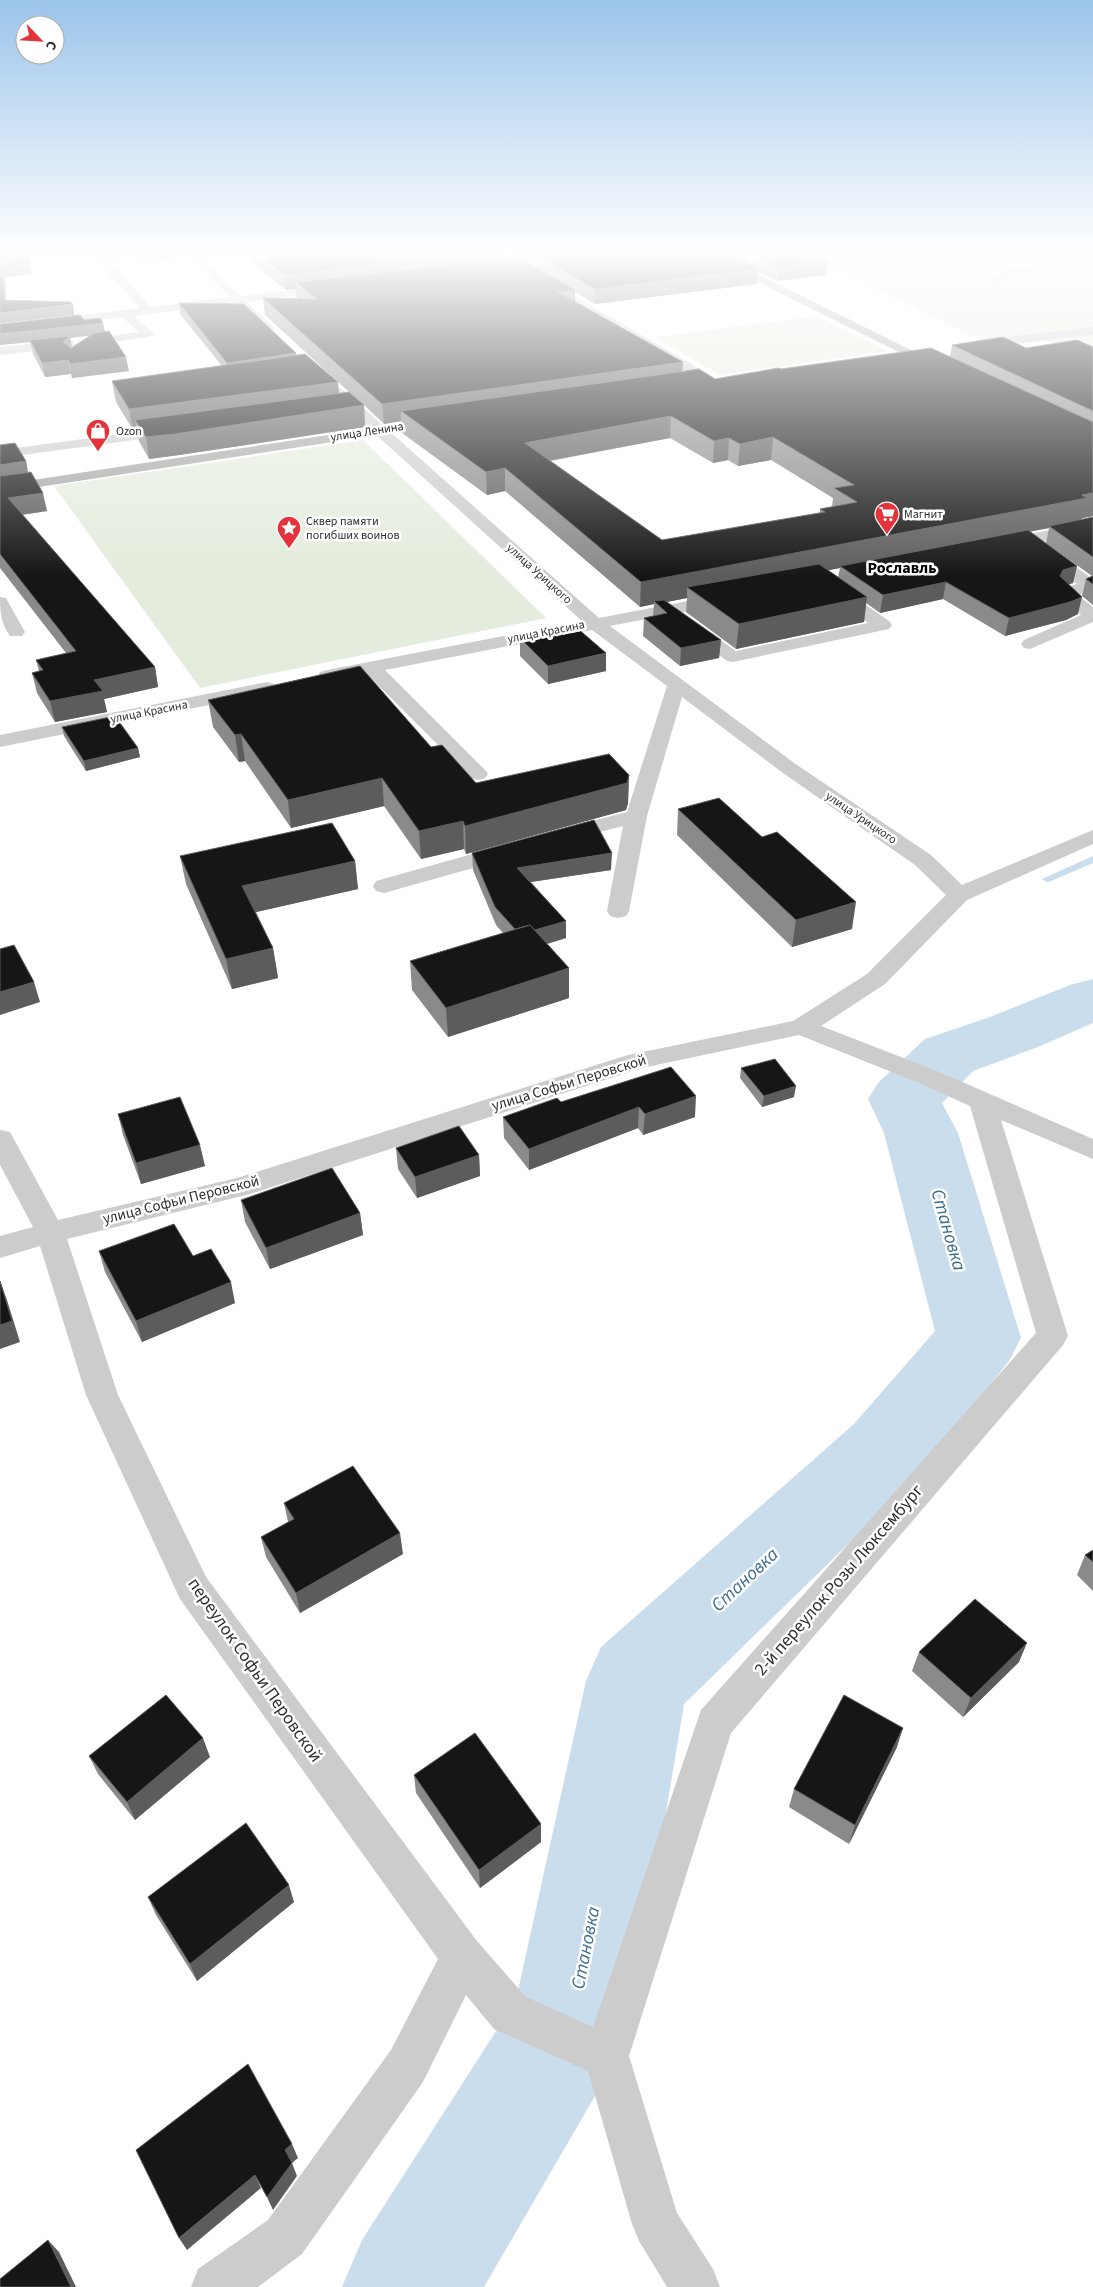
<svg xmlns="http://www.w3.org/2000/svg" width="1093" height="2287" font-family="'Source Sans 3',sans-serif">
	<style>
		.green { fill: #e4ecdd }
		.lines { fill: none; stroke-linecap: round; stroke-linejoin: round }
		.stream { fill: #c9ddec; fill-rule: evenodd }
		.river { fill: #c9ddec; fill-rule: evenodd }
		.minor { fill: #ccc; fill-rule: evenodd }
		.major { fill: #a7a7a7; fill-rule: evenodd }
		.wall { fill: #8a8a8a; fill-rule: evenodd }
		.shaded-wall { fill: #5c5c5c }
		.building { fill: #161616; stroke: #5c5c5c; fill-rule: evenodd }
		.labels { text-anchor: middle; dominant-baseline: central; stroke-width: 5; stroke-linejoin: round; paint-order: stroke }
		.far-poi-label { font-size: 12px; fill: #2f2f2f; stroke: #fff; text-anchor: start }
		.far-street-label { font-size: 12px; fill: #2f2f2f; stroke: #fff }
		.street-label { font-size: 15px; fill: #2f2f2f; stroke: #fff }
		.far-district-label { font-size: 16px; font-weight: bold; fill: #000; stroke: #fff }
		.near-street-label { font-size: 18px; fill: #2f2f2f; stroke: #fff }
		.near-water-label { font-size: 19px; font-style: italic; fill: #3d6e90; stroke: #fff }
	</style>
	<rect width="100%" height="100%" fill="#fff"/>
	<path class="green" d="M768,256H1093V360L1049,341L989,344L834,269L813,268Z
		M817,316L887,351L719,375L656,337Z
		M363,440L546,618L200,688L54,486Z"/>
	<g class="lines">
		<path class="stream" d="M1093,856V863L1051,881L1047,882L1042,879Z"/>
		<path class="river" d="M1093,979V1023L1038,1047L973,1071L942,1103L958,1133L1021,1338L1009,1361L918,1476L684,1704L631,2023L613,2065L484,2287H342L362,2240L516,2000L586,1681L601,1647L854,1424L935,1331L884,1133L868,1099L879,1082L925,1039L990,1017L1070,985Z"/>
		<path class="minor" d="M127,256H161L156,259L111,264L151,307L230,297L188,256H199L241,296L334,285L339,288L334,291L247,302L273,327L275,329L269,333L265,331L236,303L134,316L152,332L154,334L152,336L96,345L80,355L74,351L89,339L139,332L122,317L0,333V325L140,308L98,262L103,259Z
			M591,256H624L619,259L496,273L491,270L496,267Z
			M1093,256V262L1014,275L996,284L991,281L1011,269Z
			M543,278L717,379L719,382L717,385H709L539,283L538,281Z
			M1093,327V335L998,346L992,342L998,338Z
			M69,340L73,341L75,344L73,347L0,355V347Z
			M337,388L342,389L599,618L724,594L730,595L732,599L730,603L610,626L797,765L931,855L962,885L1093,830V844L967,900L885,984L821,1026L937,1071L1093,1139V1159L1001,1120L1068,1336L1063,1345L731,1733L629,2056L677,2213L713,2269L720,2287H667L639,2241L632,2224L588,2071L494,2029L466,1995L423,2082L302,2254L258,2287H191L198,2269L268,2220L391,2050L438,1959L180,1599L86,1395L40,1246L0,1258V1236L33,1227L0,1165V1130L10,1132L58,1220L237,1178L628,1055L793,1021L867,974L946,895L915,865L783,773L682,697L647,816L629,911L626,916L618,918L610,916L607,911L623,826L562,842L554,841L551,836L554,831L627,812L667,686L592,630L385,670L485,770L488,774L485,778L478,780L471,778L367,674L327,682L320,680L318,676L320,672L327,670L582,621L332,395L331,392ZM799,1035L919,1083L970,1106L1036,1333L701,1710L593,2027L526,1997L477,1941L206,1577L118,1395L67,1239L250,1194L642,1068Z
			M174,427L179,428L181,431L179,434L0,458V450Z
			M1093,521V531L1002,550L996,548L994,545L996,542L1002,540Z
			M1045,548L1051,550L1093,579V590L1078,595L1093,607V622L1030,649L1024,648L1021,644L1024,640L1081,615L1058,593L1060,589L1077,584L1039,556L1037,553L1039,550Z
			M834,586L840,587L889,621L892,625L889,629L733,662L727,661L680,626L683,622H695L736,651L868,623L828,595L826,591L828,587Z
			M0,597L6,598L8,602L25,632L22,636H10C1,623 0,613 0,597Z
			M267,682L274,684L276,688L274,692L0,747V735Z
			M508,844L516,846L519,851L516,856L384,893L376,891L373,886L376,881Z"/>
		<path class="major" d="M740,256H750L748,265L756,273L947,368L945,371H937L748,277L738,265Z
			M439,418L446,422L444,425L0,493V485Z"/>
	</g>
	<path class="wall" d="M0,256L32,274L5,277L6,301L73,304L74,315L0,323Z
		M244,256H738V257L754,267L750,263L751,256H818L828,261L826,275L777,281L762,274L758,271L757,284L595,304L575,292V301L682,372L715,379L781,369L950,357L952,345L1026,348L1093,347V516L1082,518V520L1093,517V605L1082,596L1086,579L1092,576L1046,543L1049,528L1029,531L1077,566L1073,583L1069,584L1078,614L1066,620L1005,636L943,599L880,613L866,603L864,622L736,649L686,612L687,598L667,602L721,640L719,658L680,666L643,636L644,618L653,616L654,604L640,607L505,491L487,495L402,433L401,421L384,424L364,405L365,427L179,455L149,459L139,441L137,430H133L116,402L112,381L222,366L180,314L179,303L296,355L339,393L360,402L265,315L263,298L297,299L296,289L286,290ZM538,260V268L527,262ZM670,438L713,463L728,460L738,466L771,460L833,498L832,507L820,509V513L662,540L550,461ZM840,568L838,577L828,570Z
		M84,320L103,323L105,332L129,371L72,378L71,374L45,377L33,354L30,342L0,345ZM91,335L72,348L70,338Z
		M0,445L26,461L28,472L47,511L22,515L155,667L158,687L104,699L107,712L55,722L37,693L32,673L39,671L36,660L66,653L0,568Z
		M520,638L606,671L548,684L520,656Z
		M208,700L431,747L476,783L629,775L628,803L626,810L466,854L464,849L421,859L384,806L291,828L245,761L239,762L213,727Z
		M62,727L138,748L140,757L86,771L64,736Z
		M678,809L852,929L792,947L677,835Z
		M472,853L611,870L531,882L566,921V938L547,944L569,998L448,1037L412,990L410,961L503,933L496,925L473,870Z
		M180,856L355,861L358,889L256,912L273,948L278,978L232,989L186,884Z
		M671,1067L695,1117L643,1135L638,1128L529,1170L504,1138L503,1117L561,1102Z
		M741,1068L794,1097L762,1107L740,1078Z
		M118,1114L205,1166L141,1184L123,1135Z
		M396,1148L479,1155L480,1176L417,1198L398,1169Z
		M241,1200L360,1213L363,1235L270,1269L245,1222Z
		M99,1251L193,1256L235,1303L142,1342L105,1272Z
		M284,1503L403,1554L300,1613L266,1557L261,1537L288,1522Z
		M1093,1550V1591L1077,1575L1085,1555Z
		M919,1652L1019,1662L963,1717L912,1671Z
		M897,1747L849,1844L789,1807L794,1789Z
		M89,1756L210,1757L135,1820L98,1774Z
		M414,1775L541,1824V1842L480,1888L416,1793Z
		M148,1897L294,1902L197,1981L156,1915Z"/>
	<path class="shaded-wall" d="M158,256H187L158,260Z
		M453,256H538V260L303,288L296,282V289L286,290L285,275Z
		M0,259H3L5,267L30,264L32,274L5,277L6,311L4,300L0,270Z
		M828,261L826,275L777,281L778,267Z
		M758,269L757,284L595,304V289Z
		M575,290V307L558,292Z
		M73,304L74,315L0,323V313Z
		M103,323L105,334L70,338L72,349L30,340V342L0,345V334Z
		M296,353L297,365L228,374L227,363Z
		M126,357L129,371L72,378L70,364Z
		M68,360L71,374L45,377L42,363Z
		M683,362L682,381L401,411V421L384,424L382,404Z
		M338,382L340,403L135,420L137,430H133L129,409Z
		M364,405L365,427L179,455L149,459L146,437Z
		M671,416L670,438L525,465V443Z
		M773,437L771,460L738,466L740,444Z
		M729,438L728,460L713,463L714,441Z
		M26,461L29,479L0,483V465Z
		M505,468V491L487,495L486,472Z
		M43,493L47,511L12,516L8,498Z
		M1093,493V516L1082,518V521L1049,526V528L842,568L840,566V568L699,596L687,587V598L656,604L654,601V604L640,607L641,582Z
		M1077,566L1073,583L1059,587L1060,576L1063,570Z
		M946,582L943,599L880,613L883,595Z
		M867,597L864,622L736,649L739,624Z
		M1082,597L1078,614L1066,620L1005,636L1009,618Z
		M721,640L719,658L680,666L681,648Z
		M606,653V671L548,684V666Z
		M155,667L158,687L104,699L107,712L55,722L50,701L94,680Z
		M241,734L245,761L239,762L235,735Z
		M138,748L140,757L86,771L84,761Z
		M629,775L628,803L626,810L466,854L465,826Z
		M382,778L384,806L291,828L288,800Z
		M463,821L464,849L421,859L419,831Z
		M612,853L611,870L517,884V868Z
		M355,861L358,889L247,914L242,886Z
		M856,902L852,929L792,947L796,920Z
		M566,921V938L520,952V935Z
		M273,948L278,978L232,989L226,959Z
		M569,968V998L448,1037L446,1008Z
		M34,982L40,1002L0,1015V992Z
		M796,1086L794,1097L762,1107L764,1096Z
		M696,1096L695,1117L643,1135L645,1114Z
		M639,1107L638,1128L529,1170V1149Z
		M200,1145L205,1166L141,1184L136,1163Z
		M479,1155L480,1176L417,1198L415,1177Z
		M360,1213L363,1235L270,1269L266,1248Z
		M0,1281L7,1300L20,1342L0,1349Z
		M231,1282L235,1303L142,1342L136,1321Z
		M400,1533L403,1554L300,1613L296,1593Z
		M1027,1643L1019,1662L963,1717L971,1698Z
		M903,1728L897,1747L849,1844L855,1825Z
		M203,1738L210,1757L135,1820L127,1802Z
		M541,1824V1842L480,1888L479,1870Z
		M289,1885L294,1902L197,1981L190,1964Z
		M292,2144L298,2158L292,2163L297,2176L273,2210L267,2197L285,2150Z
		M255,2175L261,2188L187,2250L179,2238Z
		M48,2240L59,2252L76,2287H71Z"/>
	<path class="building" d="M0,256H28L30,264L2,268L4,300L70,302L73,304L0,313V268L9,264L3,259H0Z
		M260,256H453L285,275Z
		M538,256H736L758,269L595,289Z
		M759,256H818L828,261L778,267L763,260Z
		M518,257L575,290L558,292L683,362L382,404L263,298L317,299L296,282Z
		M179,303L244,304L296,353L227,363Z
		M80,315L84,320L100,318L103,323L0,334V324Z
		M109,331L126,357L70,364L68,360L42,363L30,340L70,336L63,342L71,348L94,333Z
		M1003,337L1026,348L1077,340L1093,347V411L952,345Z
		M931,348L1093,422V493L1082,495L1087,498L641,582L505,468L486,472L401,411L699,369L715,379L778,368L781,369ZM671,416L714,441L729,438L740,444L773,437L854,485L834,488L857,502L820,509L825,512L662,540L525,443Z
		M305,354L338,382L129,409L112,381Z
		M349,392L364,405L175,434L146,437L135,420Z
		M15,443L26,461L0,465V445Z
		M31,472L43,493L8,498L155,667L94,680L103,691L50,701L32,673L43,670L36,660L76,651L0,554V476Z
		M1093,517V557L1049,526Z
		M1028,530L1077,566L1063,570L1060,576L1082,597L1070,602L1009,618L946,582L883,595L840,566Z
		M819,564L867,597L739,624L687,587Z
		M1093,576V584L1086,579Z
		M664,600L721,640L681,648L644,618L667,613L654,601Z
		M576,627L606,653L548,666L520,638Z
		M360,666L431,747L442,745L476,783L609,754L629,775L627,783L465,826L463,821L419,831L382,778L288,800L241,734L235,735L208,700Z
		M115,716L138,748L84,761L62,727Z
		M719,798L762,837L777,832L856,902L796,920L678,809Z
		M594,820L612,853L517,868L566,921L535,930L530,925L515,929L495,907L472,853Z
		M332,823L355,861L242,886L273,948L226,959L180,856Z
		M530,925L569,968L446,1008L410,961Z
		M14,945L34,982L0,992V949Z
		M775,1059L796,1086L764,1096L741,1068Z
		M671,1067L696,1096L645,1114L639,1107L529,1149L503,1117L557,1098L561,1102Z
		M180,1097L200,1145L136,1163L118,1114Z
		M459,1126L479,1155L415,1177L396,1148Z
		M332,1168L360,1213L266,1248L241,1200Z
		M174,1224L193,1256L211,1249L231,1282L136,1321L99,1251Z
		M0,1281L12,1321L0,1325Z
		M353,1466L400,1533L296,1593L261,1537L294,1519L284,1503Z
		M1093,1550V1562L1085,1555Z
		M975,1599L1027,1643L971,1698L919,1652Z
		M166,1695L203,1738L127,1802L89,1756Z
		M844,1695L903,1728L855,1825L794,1789Z
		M475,1733L541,1824L479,1870L414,1775Z
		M246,1823L289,1885L190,1964L148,1897Z
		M248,2064L292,2144L285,2150L292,2163L267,2197L255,2175L179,2238L136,2150Z
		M48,2240L71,2287H0V2279Z"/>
	<linearGradient id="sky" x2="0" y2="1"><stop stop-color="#9bc4ea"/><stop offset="0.44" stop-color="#fff"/><stop offset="1" stop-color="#fff" stop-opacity="0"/></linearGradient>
	<rect width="1093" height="576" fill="url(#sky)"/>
	<defs>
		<symbol id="shop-pin" viewBox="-11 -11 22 30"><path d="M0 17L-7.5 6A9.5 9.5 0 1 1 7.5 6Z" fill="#e4333b" stroke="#fff"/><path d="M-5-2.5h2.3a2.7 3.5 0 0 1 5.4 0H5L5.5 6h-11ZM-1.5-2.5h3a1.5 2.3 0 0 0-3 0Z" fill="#fff"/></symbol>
		<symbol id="supermarket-pin" viewBox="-11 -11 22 30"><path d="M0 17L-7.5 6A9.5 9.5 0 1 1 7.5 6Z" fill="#e4333b" stroke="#fff"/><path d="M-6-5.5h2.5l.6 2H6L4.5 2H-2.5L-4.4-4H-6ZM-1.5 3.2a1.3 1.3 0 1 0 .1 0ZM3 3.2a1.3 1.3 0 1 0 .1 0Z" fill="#fff"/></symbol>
		<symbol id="sight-pin" viewBox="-11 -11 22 30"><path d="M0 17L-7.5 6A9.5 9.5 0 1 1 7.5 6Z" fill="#e4333b" stroke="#fff"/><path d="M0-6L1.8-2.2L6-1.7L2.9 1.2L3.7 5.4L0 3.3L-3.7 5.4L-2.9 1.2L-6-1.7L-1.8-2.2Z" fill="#fff"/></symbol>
	</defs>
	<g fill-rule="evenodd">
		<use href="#shop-pin" x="84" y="417" width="28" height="38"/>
		<use href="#supermarket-pin" x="873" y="500" width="28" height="38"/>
		<use href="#sight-pin" x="275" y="514" width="28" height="38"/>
	</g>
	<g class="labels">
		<g class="far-poi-label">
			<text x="116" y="431">Ozon</text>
			<text x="904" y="514">Магнит</text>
			<text x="306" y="521">Сквер памяти<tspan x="306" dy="14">погибших воинов</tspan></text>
		</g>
		<g class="far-street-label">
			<text transform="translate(367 432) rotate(-9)">улица Ленина</text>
			<text transform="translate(539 574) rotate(42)">улица Урицкого</text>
			<text transform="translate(546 632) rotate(-11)">улица Красина</text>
			<text transform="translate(149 712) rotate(-11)">улица Красина</text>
			<text transform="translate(861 818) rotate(34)">улица Урицкого</text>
		</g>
		<g class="street-label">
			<text transform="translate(569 1083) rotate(-17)">улица Софьи Перовской</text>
			<text transform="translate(181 1200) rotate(-14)">улица Софьи Перовской</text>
		</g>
		<g class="far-district-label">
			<text x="902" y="568">Рославль</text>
		</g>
		<g class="near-street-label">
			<text transform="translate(839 1580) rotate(-49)">2-й переулок Розы Люксембург</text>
			<text transform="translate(255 1670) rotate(55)">переулок Софьи Перовской</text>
		</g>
		<g class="near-water-label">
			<text transform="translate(948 1230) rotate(74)">Становка</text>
			<text transform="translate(745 1580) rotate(-43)">Становка</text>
			<text transform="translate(586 1948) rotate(-79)">Становка</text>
		</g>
	</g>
	<g transform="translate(40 40) rotate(115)"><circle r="24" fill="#ffffff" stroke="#acacac"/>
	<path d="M0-4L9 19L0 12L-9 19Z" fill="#e4333b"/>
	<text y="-8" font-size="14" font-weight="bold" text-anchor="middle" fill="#2f2f2f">С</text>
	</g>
</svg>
